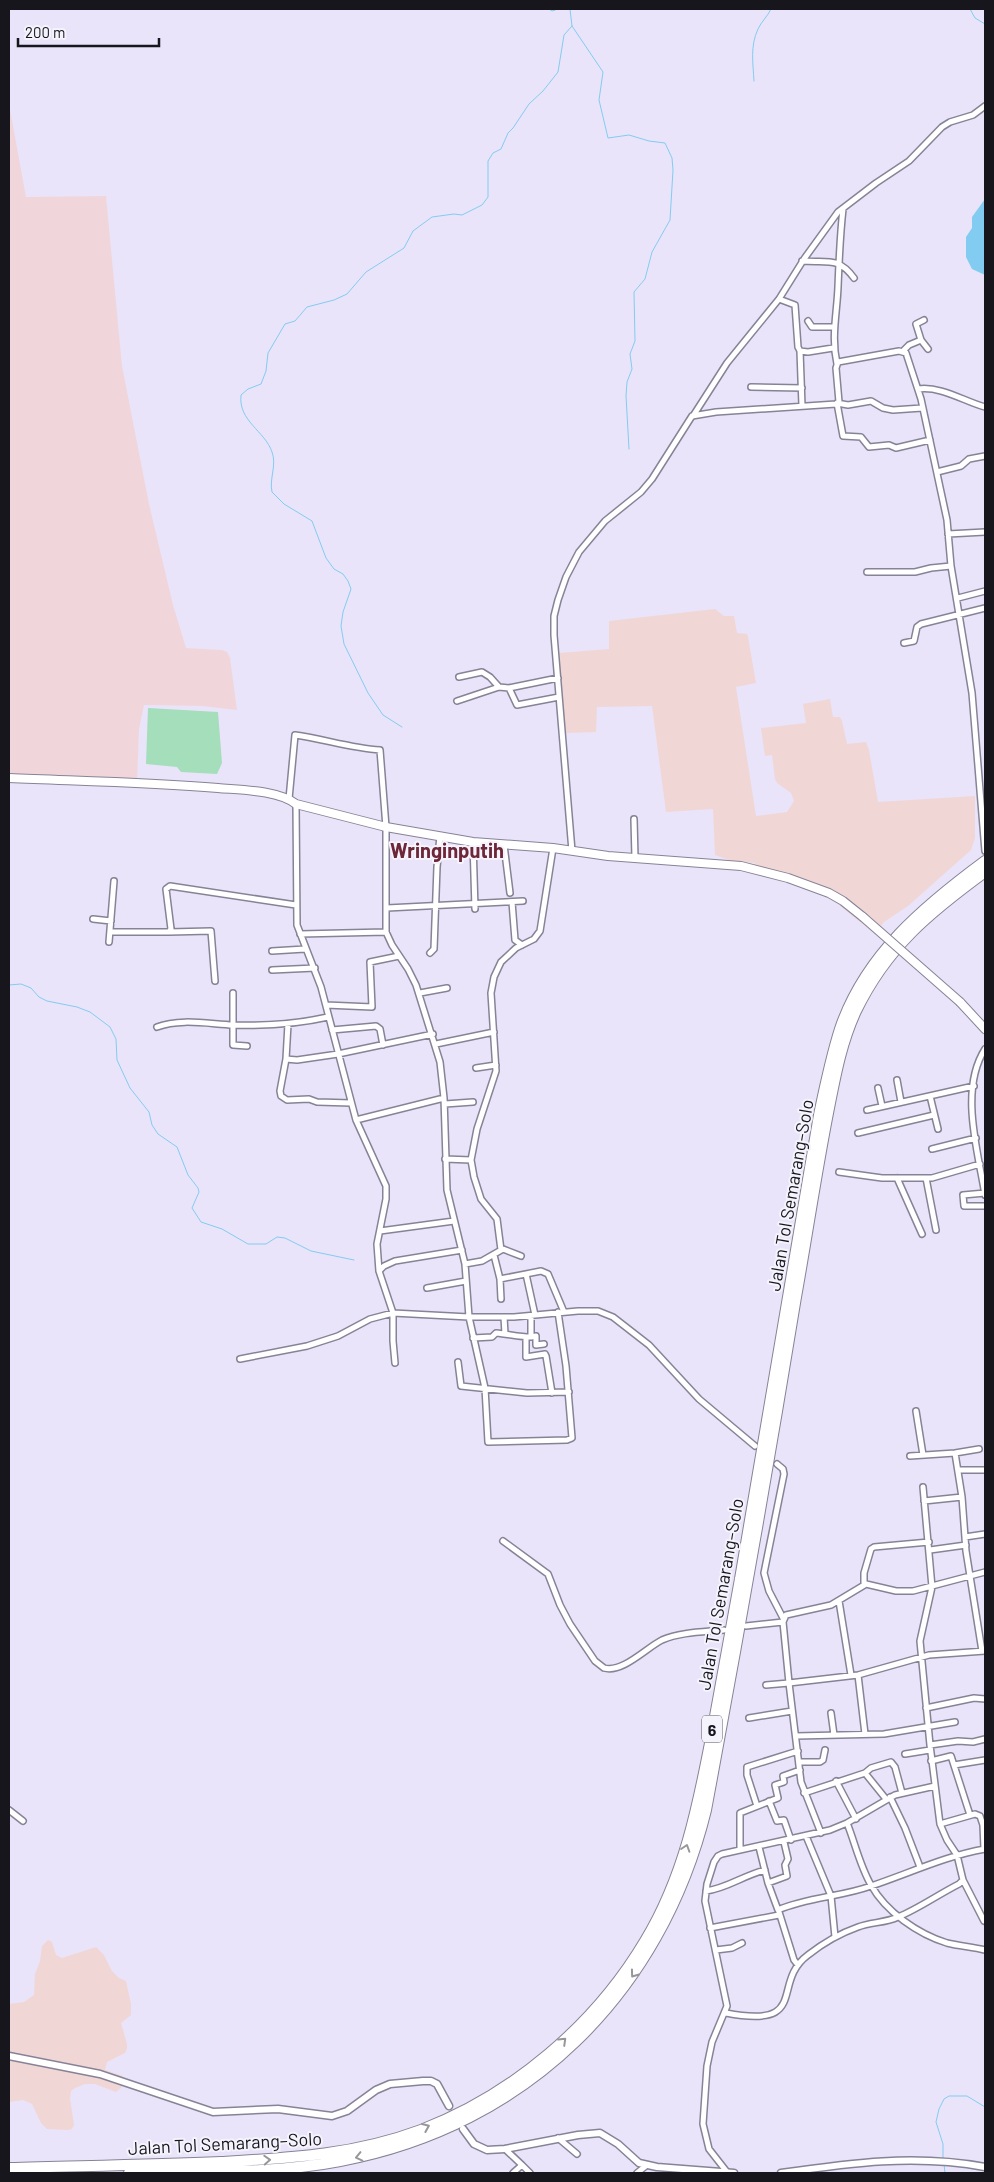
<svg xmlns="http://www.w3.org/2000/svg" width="994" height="2182" font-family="Barlow,sans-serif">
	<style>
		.industrial { fill: #f1d6d6 }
		.education { fill: #f0d6db }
		.green { fill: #a4debb }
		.water { fill: #83ccf1 }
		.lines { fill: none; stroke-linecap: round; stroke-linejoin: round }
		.stream { stroke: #83ccf1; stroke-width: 1 }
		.minor-casing { stroke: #878396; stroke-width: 8 }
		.tertiary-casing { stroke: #878396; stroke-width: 9 }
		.secondary-casing { stroke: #878396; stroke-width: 10 }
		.motorway-casing { stroke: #878396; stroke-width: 12 }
		.minor { stroke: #fff; stroke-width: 5 }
		.tertiary { stroke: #fff; stroke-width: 6 }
		.secondary { stroke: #fff; stroke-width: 8 }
		.motorway { stroke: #fff; stroke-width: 10 }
		.secondary-bridge-casing { stroke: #878396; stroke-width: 10; stroke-linecap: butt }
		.secondary-bridge { stroke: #fff; stroke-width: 8 }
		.oneway { stroke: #979699 }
		.labels { text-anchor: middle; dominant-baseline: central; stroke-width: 4; stroke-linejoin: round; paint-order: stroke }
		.shield { fill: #f5f3fc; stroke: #5a5860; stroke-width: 1 }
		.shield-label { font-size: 16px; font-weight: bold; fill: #17161d }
		.street-label { font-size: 18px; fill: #17161d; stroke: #f5f3fc }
		.quarter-label { font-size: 20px; font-weight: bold; fill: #6d2738; stroke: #f5f3fc }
	</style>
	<rect width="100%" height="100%" fill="#e9e4f9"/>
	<path class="industrial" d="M715,609L724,616H734L737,633L747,634L748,637L756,683L736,687L756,816L787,812L794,801L791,793L777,783L775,779L772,755L765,756L761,728L806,723L803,704L830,699L833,717H840L842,721L847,744L866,742L869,750L878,802L975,796V838L971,850L908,906L884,922L875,934L828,896L793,883L754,873L755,863L732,861L715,855L713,809L666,812L652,706L597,707L596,732L564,733L559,653L609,649V621Z
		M48,1940L52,1942L56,1955L62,1958L96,1947L104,1955L112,1971L119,1978L126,1981L131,2004V2015L121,2023L127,2044V2049L125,2053L107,2062L105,2070L123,2076L124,2085L116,2092L95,2084H85L75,2088L71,2091L70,2098L74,2125L72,2129L68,2130L47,2129L41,2123L32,2104L23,2100L9,2102V2004L24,2002L34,1995L35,1974L40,1961L42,1946Z"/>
	<path class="education" d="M9,104L26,197L106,196L122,366L149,504L173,605L186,648L222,650L227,652L230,658L237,710L202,706L144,705L139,729L137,783L9,780Z"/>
	<path class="green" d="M148,708L218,712L222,763L217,774L181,772L177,767L146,764Z"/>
	<path class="water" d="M985,199V275L972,269L966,257V237L972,228V217Z"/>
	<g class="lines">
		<path class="stream" d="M549,9L552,11L558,9
			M570,9L572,26L603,72L599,100L608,138L629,135L649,141L665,143L672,158L673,170L670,220L652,252L645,279L634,292L635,341L630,354L632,369L627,382L626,396L629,449
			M970,9L975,18L985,24
			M754,81C753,63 750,46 758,29C761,22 768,16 771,9
			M402,727L383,715L368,693L344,644L341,626L343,612L351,589L348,581L343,574L334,569L326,558L312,521L284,504L272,492C269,479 277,465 272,452C265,431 238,421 241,395L248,389L261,384L266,371L268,353L285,324L295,321L307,307L334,300L347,294L366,272L404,248L413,231L432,217L454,214L462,215L482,205L488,197V161L493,153L501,149L508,133L513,128L529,104L543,91L558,72L564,35L572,26
			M9,985L21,984L31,988L39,997L47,1001L77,1007L90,1012L110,1027L116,1039L117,1060L130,1088L149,1112L152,1125L158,1134L177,1147L188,1175L198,1188L199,1192L192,1208L201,1222L222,1229L248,1244H266L277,1237L285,1238L311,1251L354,1260
			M943,2160V2144L936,2122L939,2109L944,2099L949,2096H967L985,2107
			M944,2164L945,2173"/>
		<defs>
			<path id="minor" d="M802,261C827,263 838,256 854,278
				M779,299L795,305L798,347L800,351L808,352L833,348
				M808,321L812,327H833
				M921,340L928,349
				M800,351L802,406
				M903,351L909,345L921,340L916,324L924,320
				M837,364C831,337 837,313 838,287C839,261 840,235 843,209
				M751,387L802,388
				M918,389C942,386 963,401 985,407
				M922,408L893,410L883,408L871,401L848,405L837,403L843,436L861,437L869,447L889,445L896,448L930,440
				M693,416L727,363L779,299L804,259L838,212L876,183L909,161L942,127L950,122L973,115L985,106
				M937,472L961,466L969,459L985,456
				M948,534L985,532
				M867,572H915L931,568L951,566
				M958,598L985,591
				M904,643L914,641L917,627L921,624L985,608
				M459,677L482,672L490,677L499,687
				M509,688L517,705L559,697
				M457,701L499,687L509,688L558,678
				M289,799L295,735C324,739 351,748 380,750L386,827V932L392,945L408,969L416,985L440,1062L444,1098L447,1190L465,1264L469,1317L485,1388L488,1442L567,1440L572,1438L566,1366L558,1312
				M296,804L297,925L321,987L356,1120L386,1186V1199L377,1244L379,1271
				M634,819L635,858
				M473,842L475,909
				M504,845L510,893
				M572,851L554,635V616L558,600L566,577L579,552L605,521L641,492L652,479L692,416L716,412L836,404L839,402L836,368L838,362L899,351L906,353L921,399L947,520L951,566L972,693L985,851
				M512,902L515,940L522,945
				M387,908L523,901
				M93,919L111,921
				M110,932H169L171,929L166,889L170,886L296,905
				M169,932L211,931L215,981
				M300,934L386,932
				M109,942L114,881
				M272,951L305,949
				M430,953L434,949L437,867L440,836
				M272,970L315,968
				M233,993V1045L247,1046
				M420,993L447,988
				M326,1005L372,1007L370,962L399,956
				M288,1024L286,1059L280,1091L281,1096L287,1100L309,1099L317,1102L351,1103
				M157,1027C180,1018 209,1024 233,1025C265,1026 297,1024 328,1017
				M332,1030L376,1026L380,1029L383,1045
				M436,1044L494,1032
				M985,1049C959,1090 978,1151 985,1195
				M286,1059L297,1060L338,1054L433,1034
				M476,1068L496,1065
				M897,1080L901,1102
				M878,1088L882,1106
				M930,1096L938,1129
				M445,1104L473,1102
				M867,1110L974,1086
				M356,1120L444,1098
				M858,1133L934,1115
				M932,1149L976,1138
				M445,1159L471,1160
				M839,1172L882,1178H932L980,1164
				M897,1178L922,1234
				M926,1178L936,1230
				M985,1193L963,1195L964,1206H985
				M380,1231L454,1221
				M501,1250L497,1219L481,1199L474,1177L471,1160L477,1129L496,1071L491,993L494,977L501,962L516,948L534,939L540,931L553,848
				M494,1255L500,1279L541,1271L548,1274L564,1312
				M465,1264L482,1261L503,1249L521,1256
				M526,1274L535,1315
				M500,1279L501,1299
				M427,1288L466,1281
				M504,1317L505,1334
				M526,1337V1357L545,1354L546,1356L552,1393
				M531,1337L536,1336V1345L544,1344
				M473,1338L492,1337L496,1333C508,1334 519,1337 531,1337V1316
				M240,1359L307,1346L338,1336L370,1319L393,1313L469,1317H514L578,1311H598L613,1317L649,1345L699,1399L755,1446
				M458,1362L461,1386L527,1393L569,1392
				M395,1363L393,1341V1313L379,1271L384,1266L395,1261L462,1250
				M916,1411L923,1455
				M955,1453L979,1449
				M910,1456L955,1453L962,1497L966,1551L982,1651
				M777,1464L783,1469L784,1474L764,1573L769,1591L783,1618
				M958,1470H985
				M924,1501L962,1497
				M965,1537L985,1534
				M503,1541L548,1574L560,1605L570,1624L595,1661L604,1668C623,1673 646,1648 662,1640C680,1632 704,1632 724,1630
				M930,1550L966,1545
				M864,1584V1573L871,1549L874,1547L929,1542
				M839,1601L851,1675
				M746,1626L783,1622
				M858,1675L865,1734
				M766,1685L789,1683L783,1622L786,1615L831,1605L866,1584L896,1591H913L985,1572
				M926,1708L974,1698L985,1699
				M831,1713L834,1735
				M749,1718L792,1711
				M796,1736L884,1734L955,1722
				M930,1745L958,1741L973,1742L985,1739
				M905,1754L930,1750
				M931,1761L951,1756L970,1815
				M800,1762H820L823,1760L825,1750
				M954,1765L985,1760
				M865,1773L871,1768L891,1762L895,1767L902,1793
				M836,1781L856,1819
				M804,1793L865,1773L886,1799
				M890,1797L905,1828L920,1867
				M769,1801L777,1821L784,1820L791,1840
				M757,1806L747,1775V1767L798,1751
				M9,1810L23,1821
				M847,1823C855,1843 860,1866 871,1885C886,1912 918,1934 947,1943C959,1946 973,1947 985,1950
				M940,1824L975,1814L980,1816L983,1825L984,1849
				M821,1833L801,1782L789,1683L858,1675L929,1655L985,1651
				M806,1836L831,1896L835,1937
				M759,1847L768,1883L778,1910C808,1897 841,1897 871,1886C910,1873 945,1856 985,1849
				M740,1850V1813L778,1798L775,1785L784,1782L783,1776L800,1770
				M963,1880L984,1921
				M768,1883L787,1876L785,1865L788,1859L784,1842
				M706,1891C728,1888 744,1875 765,1870
				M779,1912L794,1960L798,1965
				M710,1928L779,1915
				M716,1950L732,1948L742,1943
				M726,2013C811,2029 770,1983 808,1955C822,1944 841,1933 858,1927C871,1922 885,1923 898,1917C918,1909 939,1894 959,1884L963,1880L957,1855L947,1840L940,1824L930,1745L920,1641L932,1587L923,1487
				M558,2138L577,2154
				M505,2149L522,2165
				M727,2172L709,2149L703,2124L707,2066L712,2042L727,2006L705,1901L707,1884L714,1862L718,1856L722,1854L830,1830L847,1823L895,1795L935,1786
				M513,2173L522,2165L530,2173
				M637,2173L647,2165"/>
			<path id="tertiary" d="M9,2056L100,2074L213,2112L278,2109L332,2116L347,2111L376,2090L390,2084L423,2081H431L437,2084L449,2106
				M463,2129L474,2144L487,2150L505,2149L578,2135L600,2133L618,2144L639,2163L657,2167L734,2173
				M781,2173C851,2163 914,2154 985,2167"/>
			<path id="secondary" d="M9,778C79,781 148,782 218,788C241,790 278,790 296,804L386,827L473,842L553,848L608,856L741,866L788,878L829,893L843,901L863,917
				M960,1002L985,1029"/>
			<path id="motorway" d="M9,2168C79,2166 150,2165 221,2162C291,2158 354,2155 421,2130C513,2095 595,2025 645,1941C684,1877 698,1806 712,1733C721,1682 731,1630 740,1579C766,1424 792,1269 819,1115C825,1086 831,1057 840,1029C865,955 924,906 985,861
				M129,2173C196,2171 274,2174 340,2161C527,2126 661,1993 706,1810C738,1639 768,1468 796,1297C807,1236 816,1174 828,1113C835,1078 841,1043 856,1011C887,947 929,913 985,872"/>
		</defs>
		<use href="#minor" class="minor-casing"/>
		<use href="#tertiary" class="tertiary-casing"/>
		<use href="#secondary" class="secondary-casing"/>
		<use href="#motorway" class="motorway-casing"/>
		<use href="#minor" class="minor"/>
		<use href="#tertiary" class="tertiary"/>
		<use href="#secondary" class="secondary"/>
		<use href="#motorway" class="motorway"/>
		<defs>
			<path id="secondary-bridge" d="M863,917L960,1002"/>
		</defs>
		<use href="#secondary-bridge" class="secondary-bridge-casing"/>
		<use href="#secondary-bridge" class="secondary-bridge"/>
	</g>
	<defs><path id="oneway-chevron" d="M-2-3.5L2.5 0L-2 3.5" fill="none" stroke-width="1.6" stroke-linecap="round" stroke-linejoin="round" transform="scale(1.25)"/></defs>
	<g class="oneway">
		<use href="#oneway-chevron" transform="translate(686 1848) rotate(-72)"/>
		<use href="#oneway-chevron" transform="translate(634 1974) rotate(126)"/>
		<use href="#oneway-chevron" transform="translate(563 2041) rotate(-44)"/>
		<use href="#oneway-chevron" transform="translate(426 2127) rotate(-23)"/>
		<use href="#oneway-chevron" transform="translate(359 2157) rotate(167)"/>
		<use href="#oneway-chevron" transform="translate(267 2160) rotate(-3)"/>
	</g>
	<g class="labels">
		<rect class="shield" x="702" y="1715.5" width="20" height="27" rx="4"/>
		<g class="shield-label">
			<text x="712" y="1729">6</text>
		</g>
		<g class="street-label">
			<text transform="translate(790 1195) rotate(-80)">Jalan Tol Semarang–Solo</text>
			<text transform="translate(720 1594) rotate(-80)">Jalan Tol Semarang–Solo</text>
			<text transform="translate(225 2143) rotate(-3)">Jalan Tol Semarang–Solo</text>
		</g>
		<g class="quarter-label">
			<text x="447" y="850">Wringinputih</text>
		</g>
	</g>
	<rect width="994" height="2182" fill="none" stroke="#17161d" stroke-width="20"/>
	<path d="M18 38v8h141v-8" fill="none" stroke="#17161d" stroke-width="2.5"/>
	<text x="25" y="38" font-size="15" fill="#17161d" stroke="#f5f3fc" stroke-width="4" paint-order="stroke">200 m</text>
</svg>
